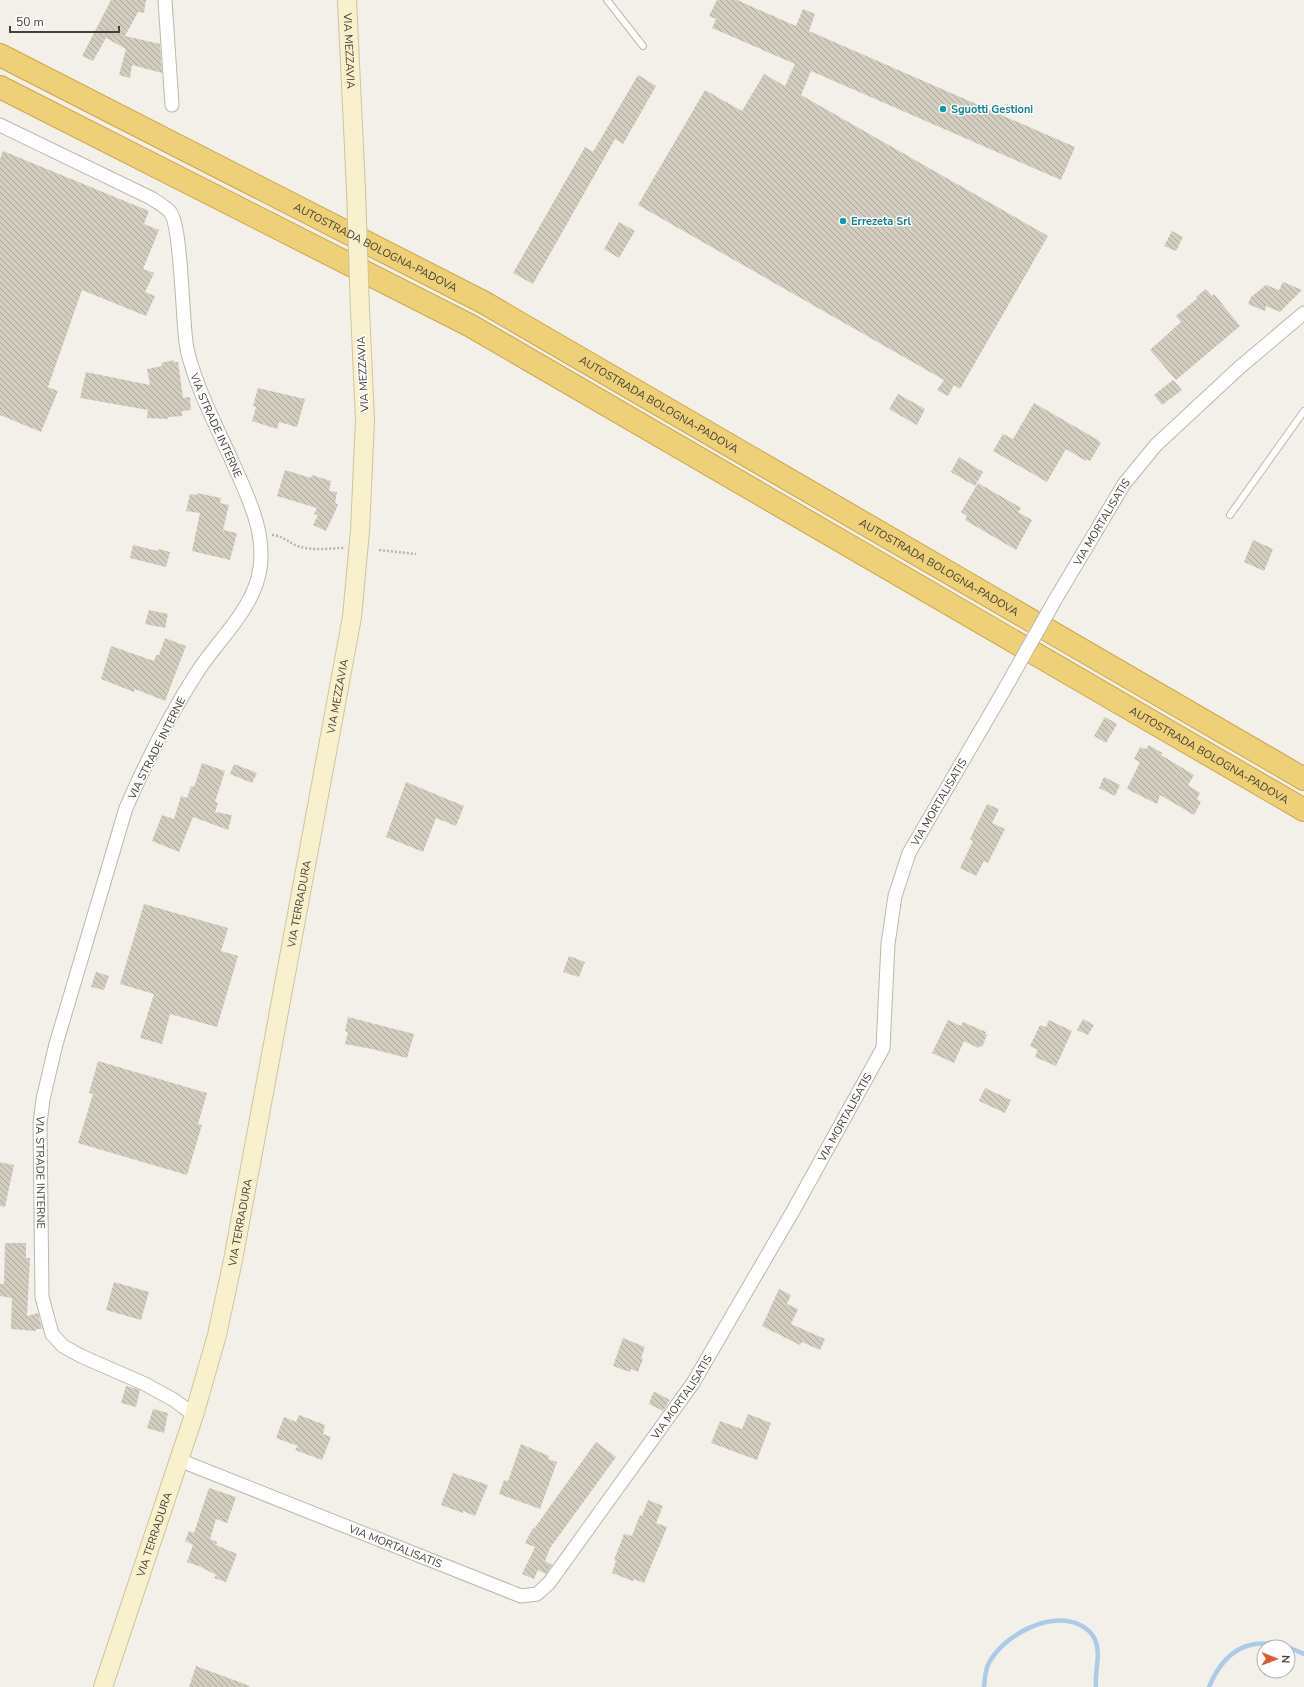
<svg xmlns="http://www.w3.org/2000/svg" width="1304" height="1687" font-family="'Nunito Sans',sans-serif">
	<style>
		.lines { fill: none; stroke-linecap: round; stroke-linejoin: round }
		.stream { stroke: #accbe8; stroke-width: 4.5 }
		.building { fill: url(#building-back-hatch) }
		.service-casing { stroke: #bdb8ac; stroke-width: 8 }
		.minor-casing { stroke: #bdb8ac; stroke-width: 15 }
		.secondary-casing { stroke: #cdc59d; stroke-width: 20 }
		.motorway-casing { stroke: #cca649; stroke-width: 24 }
		.path { stroke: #bdb59f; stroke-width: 2.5; stroke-dasharray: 2 2; stroke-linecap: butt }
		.service { stroke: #fff; stroke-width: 6 }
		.minor { stroke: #fff; stroke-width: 13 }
		.secondary { stroke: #f9f1cd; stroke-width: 18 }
		.motorway { stroke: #eed078; stroke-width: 22 }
		.minor-bridge-casing { stroke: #bdb8ac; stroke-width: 15; stroke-linecap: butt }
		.secondary-bridge-casing { stroke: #cdc59d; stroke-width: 20; stroke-linecap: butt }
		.minor-bridge { stroke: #fff; stroke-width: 13 }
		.secondary-bridge { stroke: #f9f1cd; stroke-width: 18 }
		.culture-dot { fill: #0f9aa8; stroke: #fff; stroke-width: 1.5 }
		.labels { text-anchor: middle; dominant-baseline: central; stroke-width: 3; stroke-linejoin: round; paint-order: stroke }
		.street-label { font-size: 11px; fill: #454138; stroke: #fff }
		.culture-label { font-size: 11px; font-weight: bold; fill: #0d838f; stroke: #fff; text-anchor: start }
	</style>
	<defs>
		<pattern id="building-back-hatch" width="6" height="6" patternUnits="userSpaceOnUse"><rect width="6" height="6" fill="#d3cdbf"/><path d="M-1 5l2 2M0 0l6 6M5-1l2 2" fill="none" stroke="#ada89c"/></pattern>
	</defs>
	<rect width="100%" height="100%" fill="#f2f0e9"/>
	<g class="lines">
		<path class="stream" d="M984,1687C985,1678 985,1668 990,1661C1006,1634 1050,1611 1080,1625C1086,1628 1090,1631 1093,1636C1103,1652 1094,1670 1096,1687
			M1209,1687C1228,1641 1261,1634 1304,1654"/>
	</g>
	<path class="building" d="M111,0H146L144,13L138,12L125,36L160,44L162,73L132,65L130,78L119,75L126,49L106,38L93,61L82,56Z
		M717,0H737L796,26L803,9L815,14L809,31L1075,147L1061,180L811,71L801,95L1048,236L960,389L954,385L948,396L937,390L944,380L638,205L705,90L742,111L764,74L785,86L795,64L712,28L716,19L709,16Z
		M638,75L656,86L623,144L615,139L533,284L513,273L585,147L593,152Z
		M3,151L149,211L144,224L159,230L143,269L154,273L145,292L155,296L146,316L82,290L48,387L58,391L41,432L0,415V159Z
		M619,222L635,231L619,258L604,249Z
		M1172,231L1183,237L1176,251L1164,246Z
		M1283,282L1302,290L1280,312L1266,306L1265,311L1248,304L1251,297L1266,285L1279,290Z
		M1206,289L1212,296L1214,294L1240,326L1176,380L1150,350L1181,322L1176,316L1198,298L1196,297Z
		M174,360V362H178L183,398L190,397L191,410L182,411V416L168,417V419L147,418L148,410L80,398L86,372L150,385L147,369L162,366L161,363Z
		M1173,380L1182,390L1162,405L1154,395Z
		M258,388L305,399L297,427L279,422L277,429L252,421L256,407L253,406Z
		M898,394L925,409L917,425L889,409Z
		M1034,403L1098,440L1101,443L1090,461L1086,459V461L1066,449L1047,482L993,451L1003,434L1013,439Z
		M959,457L983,472L975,486L951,472Z
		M285,470L311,478L312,475L331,481L329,491L337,492L335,503L338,505L326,531L313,525L318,515L314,514L317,508L277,496Z
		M978,483L1021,508L1018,512L1032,520L1016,550L965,520L967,516L961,512Z
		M197,493L221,498L220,503L229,505L223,530L237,533L230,560L192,551L200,513L186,511L190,494L197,495Z
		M1253,540L1273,549L1264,571L1244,562Z
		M133,545L158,551L159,549L170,552L166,567L130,558Z
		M149,610L168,614L165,628L145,624Z
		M165,638L186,646L165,701L135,689L134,692L101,679L111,646L154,661L156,655H159Z
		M1105,717L1117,724L1106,743L1094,736Z
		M1149,745L1162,753L1161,755L1194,775L1188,785L1200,793L1197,799L1201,802L1194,815L1160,795L1157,804L1127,789L1140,762L1134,759L1140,747L1146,749Z
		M202,763L225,771L215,802L218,803L215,812L232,815L228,830L193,817L179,852L152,841L162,815L174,819L181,796L187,798L191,786L194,787Z
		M234,764L257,773L252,783L230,774Z
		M1104,777L1120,785L1115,796L1099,788Z
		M406,782L464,806L456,826L436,818L423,852L386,837Z
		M987,804L999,809L992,823L1005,829L988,863L984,861L976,876L960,868L973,841L970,839Z
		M144,904L228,928L221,951L238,956L217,1027L170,1014L162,1044L140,1038L154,994L120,984Z
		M569,956L585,962L579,977L563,972Z
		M96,972L109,976L104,990L91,987Z
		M348,1017L414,1034L407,1058L372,1049L345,1044L348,1032L345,1031Z
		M1083,1019L1094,1025L1088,1035L1077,1030Z
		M948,1020L961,1026L963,1022L986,1032L985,1034L987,1035L982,1047L979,1046L978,1048L964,1041L954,1063L932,1053Z
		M1049,1020L1072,1031L1056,1066L1035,1057L1038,1050L1030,1046L1040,1025L1046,1027Z
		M98,1061L207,1093L198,1124L202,1125L187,1175L78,1143L93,1094L89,1093Z
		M985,1088L1011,1100L1005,1113L979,1101Z
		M0,1162L14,1165L5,1207L0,1206Z
		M5,1243H26V1258H30L27,1316L38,1313L42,1329H36V1331L11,1329L12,1298L0,1296V1284H4Z
		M114,1282L149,1292L141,1320L106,1310Z
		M779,1289L791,1295L787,1304L798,1309L791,1324L825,1339L820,1350L802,1342L800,1345L762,1326Z
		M623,1338L645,1347L641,1358L643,1359L638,1372L631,1369L630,1372L613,1366Z
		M126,1386L140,1390L136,1407L121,1403Z
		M655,1392L670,1400L663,1411L649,1404L653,1393Z
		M153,1409L168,1413L164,1433L147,1428Z
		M748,1414L771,1423L757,1460L711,1443L720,1421L742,1429Z
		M299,1415L325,1425L323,1434L331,1437L322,1460L295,1450L298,1446L276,1438L284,1417L296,1422Z
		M596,1442L616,1457L550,1548L545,1561L552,1565L546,1574L538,1570L534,1579L522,1574L535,1547L525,1543L533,1528L534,1529Z
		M521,1444L549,1456L548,1459L557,1462L540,1509L499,1494L504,1480L508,1481Z
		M453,1473L488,1485L475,1516L463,1511V1513L441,1505Z
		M209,1488L236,1497L227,1523L216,1519L210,1539L217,1542L216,1545L237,1554L226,1582L214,1578L216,1575L201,1567L187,1562L193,1545L185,1541L189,1531L194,1533Z
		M648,1500L663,1506L656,1523L667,1527L644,1583L634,1579L633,1581L612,1573L616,1561L614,1560L624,1534L632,1536L640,1515L642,1516Z
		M196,1666L250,1686L249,1687H189Z"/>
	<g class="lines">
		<defs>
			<path id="service" d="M607,0L643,46
				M1230,515L1304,411"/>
			<g id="minor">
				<path d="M165,0L172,105"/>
				<path id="s1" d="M0,125L151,198C157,202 166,207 170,212C182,225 182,324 187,349C196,388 216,425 232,461C248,497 269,537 258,578C248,615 216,642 196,674C169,716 146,762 126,808L56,1044L43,1099L40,1124L42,1297L52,1334L63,1346L81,1356L145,1384L174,1400L194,1415"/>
				<path id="s2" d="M1055,600L1124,484L1156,445L1240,367L1304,313"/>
				<path id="s3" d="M179,1460L521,1596L537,1594L549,1583L693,1383L793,1211L883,1048L888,944L895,896L909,853L1003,692"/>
			</g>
			<g id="secondary">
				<path id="s4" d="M347,0L356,190"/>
				<path id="s5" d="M103,1687L194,1415L217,1335L233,1260L352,617L360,531L365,420L360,310"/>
			</g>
			<g id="motorway">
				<path id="s6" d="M0,55L483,302L1304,779"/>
				<path id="s7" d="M0,87L471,326L1304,810"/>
			</g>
		</defs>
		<use href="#service" class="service-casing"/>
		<use href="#minor" class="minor-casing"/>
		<use href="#secondary" class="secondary-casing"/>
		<use href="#motorway" class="motorway-casing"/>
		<path class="path" d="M272,535C283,535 291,545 301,547C315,551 330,548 344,548
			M379,550L416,554"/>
		<use href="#service" class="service"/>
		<use href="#minor" class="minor"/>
		<use href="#secondary" class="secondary"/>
		<use href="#motorway" class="motorway"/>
		<defs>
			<path id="minor-bridge" d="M1003,692L1055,600"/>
			<path id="secondary-bridge" d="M356,190L360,310"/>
		</defs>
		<use href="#minor-bridge" class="minor-bridge-casing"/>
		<use href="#secondary-bridge" class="secondary-bridge-casing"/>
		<use href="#minor-bridge" class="minor-bridge"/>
		<use href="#secondary-bridge" class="secondary-bridge"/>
	</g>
	<g class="culture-dot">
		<circle cx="943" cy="109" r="4"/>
		<circle cx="843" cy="221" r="4"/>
	</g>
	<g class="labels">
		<g class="street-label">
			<text stroke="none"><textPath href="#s4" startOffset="51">VIA MEZZAVIA</textPath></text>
			<text stroke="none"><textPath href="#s6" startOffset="422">AUTOSTRADA BOLOGNA-PADOVA</textPath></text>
			<text transform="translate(363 374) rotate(-93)">VIA MEZZAVIA</text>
			<text stroke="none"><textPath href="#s6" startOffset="746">AUTOSTRADA BOLOGNA-PADOVA</textPath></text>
			<text stroke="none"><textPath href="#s1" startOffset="412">VIA STRADE INTERNE</textPath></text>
			<text stroke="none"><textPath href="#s2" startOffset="91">VIA MORTALISATIS</textPath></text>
			<text stroke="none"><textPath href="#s6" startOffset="1070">AUTOSTRADA BOLOGNA-PADOVA</textPath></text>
			<text stroke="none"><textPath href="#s5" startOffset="1020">VIA MEZZAVIA</textPath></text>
			<text transform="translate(157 748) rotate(-63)">VIA STRADE INTERNE</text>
			<text stroke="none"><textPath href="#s7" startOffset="1382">AUTOSTRADA BOLOGNA-PADOVA</textPath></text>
			<text stroke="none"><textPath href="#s3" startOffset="1289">VIA MORTALISATIS</textPath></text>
			<text stroke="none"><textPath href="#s5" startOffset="809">VIA TERRADURA</textPath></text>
			<text stroke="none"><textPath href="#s3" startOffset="953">VIA MORTALISATIS</textPath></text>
			<text stroke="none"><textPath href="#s1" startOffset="1216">VIA STRADE INTERNE</textPath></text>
			<text stroke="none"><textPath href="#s5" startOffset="485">VIA TERRADURA</textPath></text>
			<text stroke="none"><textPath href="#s3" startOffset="629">VIA MORTALISATIS</textPath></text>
			<text stroke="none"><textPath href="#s5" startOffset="161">VIA TERRADURA</textPath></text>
			<text stroke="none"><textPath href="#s3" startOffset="233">VIA MORTALISATIS</textPath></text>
		</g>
		<g class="culture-label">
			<text x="951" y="109">Sguotti Gestioni</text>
			<text x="851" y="221">Errezeta Srl</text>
		</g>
	</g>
	<g transform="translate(1276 1659) rotate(91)"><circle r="19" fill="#ffffff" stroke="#b5b3af"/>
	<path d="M0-3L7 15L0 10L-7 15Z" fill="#e25930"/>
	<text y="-6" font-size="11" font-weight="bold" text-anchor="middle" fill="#454138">N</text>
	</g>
	<path d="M10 26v6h109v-6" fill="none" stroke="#454138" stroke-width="2"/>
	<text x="16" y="26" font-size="12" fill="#454138" stroke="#ffffff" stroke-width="3" paint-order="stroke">50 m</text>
</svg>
